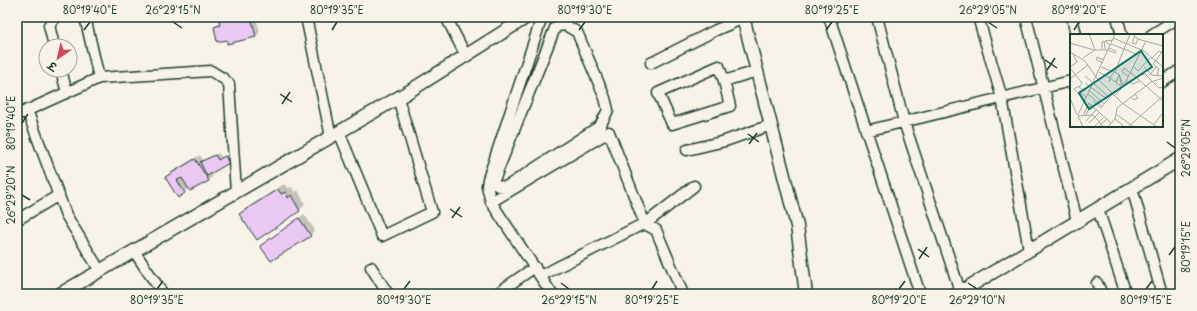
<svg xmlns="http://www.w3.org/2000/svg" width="1197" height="311" font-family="'Playpen Sans','Playpen Sans Deva',sans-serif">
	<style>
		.shadow { fill: #0003 }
		.building { fill: #eac8f4; stroke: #1f3d34 }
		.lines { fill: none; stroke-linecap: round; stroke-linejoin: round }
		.minor-casing { stroke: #1f3d34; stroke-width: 13 }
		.tertiary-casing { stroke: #1f3d34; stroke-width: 15 }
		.minor { stroke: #f7f3e8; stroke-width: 10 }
		.tertiary { stroke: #f7f3e8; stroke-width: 12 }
		.ticks { fill: none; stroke: #1f3d34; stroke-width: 1.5 }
		.inset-road { fill: none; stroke: #a1aaa0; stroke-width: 1 }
		.view { fill: #0f766e; fill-opacity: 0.15; stroke: #0f766e; stroke-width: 2 }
		.inset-edge { fill: none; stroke: #1f3d34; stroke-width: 2 }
		.neatline { fill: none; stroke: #1f3d34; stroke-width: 1.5 }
		.ticks-label { font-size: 10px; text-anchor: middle; fill: #1f3d34 }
	</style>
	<rect width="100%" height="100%" fill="#f7f3e8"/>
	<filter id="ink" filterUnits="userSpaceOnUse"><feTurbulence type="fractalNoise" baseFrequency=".025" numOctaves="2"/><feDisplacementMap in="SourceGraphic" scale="8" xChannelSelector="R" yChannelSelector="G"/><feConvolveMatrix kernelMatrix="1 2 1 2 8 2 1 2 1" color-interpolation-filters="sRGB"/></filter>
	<g filter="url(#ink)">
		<path class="shadow" d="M224,17H256L260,32L255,37L228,39L215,27Z
			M218,153L222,157L229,154L232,159L211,172L213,176L208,181L189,188L184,192L166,177L171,172L200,155L203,160Z
			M284,184L288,188L292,187L295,193L298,190L305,204L299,211L240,214L246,208Z
			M304,214L315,230L310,235L262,246L267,241Z"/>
		<path class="building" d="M236,17H251L256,37L227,44V40L217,42L214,27L220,25L219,20Z
			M215,155L218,160L225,156L229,163L207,176L200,162Z
			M195,159L209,181L190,191L182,178L177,180L185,193L178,198L165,177Z
			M278,189L281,194L286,192L288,198L291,195L300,211L257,240L239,214Z
			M299,218L311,236L271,261L260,246Z"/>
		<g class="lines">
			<defs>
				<path id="minor" d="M85,17L99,78
					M306,17L331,137
					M446,17L466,56
					M542,17L488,179L487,186L491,202L552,294
					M829,17L920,294
					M877,17L904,122L961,294
					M978,17L1002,98L1029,250
					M1026,17L1077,221
					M1072,17L1076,35
					M1117,17L1122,35
					M565,25L577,32L605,98L608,110L600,126L506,187L498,186L494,183V180L555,28L558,26Z
					M1151,35L1180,17
					M54,46L49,25L56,17
					M651,63L716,30L744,18
					M61,70L67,93
					M724,81L719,66L658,93L672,124L730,106L724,81L757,71
					M1162,82L1180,70
					M27,110L66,215L100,271
					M17,115L99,78L211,71L224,79L229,84L236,192
					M866,131L1071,81
					M339,132L382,236L432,212L398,98
					M687,150L725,141L771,125
					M1132,188L1162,294
					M491,202L609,132L645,224L694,186
					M1098,209L1126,294
					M17,220L59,195
					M134,251L163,294
					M371,267L388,294
					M540,276L639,226L645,224L656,230L683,294
					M1097,283L1102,294
					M496,294L535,267"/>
				<path id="tertiary" d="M743,17L797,226L806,294
					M60,294L408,92L527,17
					M957,294L1180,159"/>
			</defs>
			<use href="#minor" class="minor-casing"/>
			<use href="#tertiary" class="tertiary-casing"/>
			<use href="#minor" class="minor"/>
			<use href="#tertiary" class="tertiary"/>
		</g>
	</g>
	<path class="ticks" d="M173,22L182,28M988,22L997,28M84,30L90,22M332,30L337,22M579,30L585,22M826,30L832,22M1074,30L1079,22M1045,60L1057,68M1047,70L1055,58M280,94L292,102M282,104L290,92M22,123L28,114M748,134L759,142M1167,142L1175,148M749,144L757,133M22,195L30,200M450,209L462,217M452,218L460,207M918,249L929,257M1169,255L1175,247M919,259L927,247M561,283L569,289M968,283L977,289M157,289L163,281M404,289L410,281M652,289L657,281M899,289L905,281M1146,289L1152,281"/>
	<g transform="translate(1070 34)">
		<rect width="93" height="93" fill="#f7f3e8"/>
		<path class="inset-road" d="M19,0L25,16M62,0L68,5L93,12M65,2L62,9L66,10L68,5M43,4L74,17L93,33M0,9L24,16M41,10L54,15M40,11L35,7L43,6M32,15V8L34,7L35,15M54,15L68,21M38,16L45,19L46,17L39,14M0,18L15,27L26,43L52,69L87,93M13,24L25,16H38M81,25L89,17L93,19M85,27L83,30L89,35L87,41M85,28L93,16M33,29L26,25L27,23L34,26M63,32L68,37L80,24M0,33L7,28L3,20M31,33L49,40L53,51M74,33L82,41L92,42M1,35L12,49L9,53L15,57M29,38L40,44L44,38M45,38L60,0M60,38L93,67M49,41L51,48V52L46,49ZM72,41L75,40L89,54L93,53M15,42L39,63M58,42L52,38L54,34L59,38M79,42L87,32M0,45L18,31M56,47L63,50L70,47M39,48L40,44L45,48L46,46M15,49L37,65M9,52L4,55L15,67M19,56L34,70M12,57H9L16,63M18,60L32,72M45,61L53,53L76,7M61,63L64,66L68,64L65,60M0,64L7,81M23,67L31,74L43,59M8,81L45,0M16,81L21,70M8,82L23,81L34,93M8,82L13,93M13,82L19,69L41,89M45,85L53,91L51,93M16,87L27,75M19,89L30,78M84,90L93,79M24,93L33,84M28,93L37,85M38,93L45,85L46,80M58,93L93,62M64,93L46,80L47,74L81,48L93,44"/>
		<path class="view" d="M71,17L82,33L19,75L9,59Z"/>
		<rect width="93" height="93" class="inset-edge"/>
	</g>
	<rect width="1197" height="311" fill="none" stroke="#f7f3e8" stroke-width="44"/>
	<g transform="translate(58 58) rotate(214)"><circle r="19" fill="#f7f3e8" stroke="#a1aaa0"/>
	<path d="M0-3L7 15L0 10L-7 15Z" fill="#d1495b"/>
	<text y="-6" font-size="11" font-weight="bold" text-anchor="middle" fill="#1f3d34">उ</text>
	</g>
	<rect x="22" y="22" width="1153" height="267" class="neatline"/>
	<g class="ticks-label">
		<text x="90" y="14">80°19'40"E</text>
		<text x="173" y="14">26°29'15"N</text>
		<text x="337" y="14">80°19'35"E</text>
		<text x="585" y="14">80°19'30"E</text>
		<text x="832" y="14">80°19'25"E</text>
		<text x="988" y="14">26°29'05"N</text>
		<text x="1079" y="14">80°19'20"E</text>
		<text transform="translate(11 123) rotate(-90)" y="4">80°19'40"E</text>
		<text transform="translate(1186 148) rotate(-90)" y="4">26°29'05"N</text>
		<text transform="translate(11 195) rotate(-90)" y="4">26°29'20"N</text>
		<text transform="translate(1186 247) rotate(-90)" y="4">80°19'15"E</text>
		<text x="157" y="304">80°19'35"E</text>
		<text x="404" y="304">80°19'30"E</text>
		<text x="569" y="304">26°29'15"N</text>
		<text x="652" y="304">80°19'25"E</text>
		<text x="899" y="304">80°19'20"E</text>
		<text x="977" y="304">26°29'10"N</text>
		<text x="1146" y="304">80°19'15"E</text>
	</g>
</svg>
